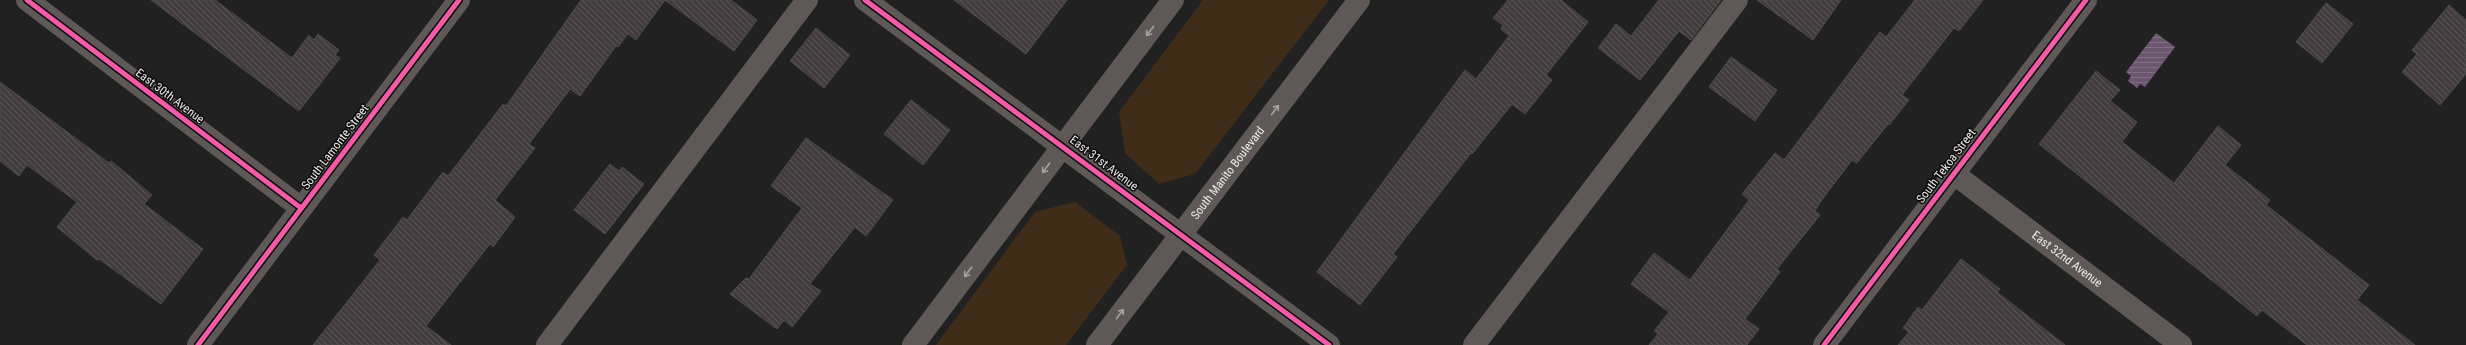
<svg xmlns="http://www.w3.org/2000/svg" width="2466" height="345" font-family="'Roboto Condensed',sans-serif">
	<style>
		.green { fill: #3f2d19 }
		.water { fill: url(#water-rules) }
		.building { fill: url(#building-back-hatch); stroke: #4c4b4b }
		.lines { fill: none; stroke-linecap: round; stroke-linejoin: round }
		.minor { stroke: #5e5957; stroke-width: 22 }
		.cycleway-casing { stroke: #0c0a0a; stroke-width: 8 }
		.cycleway { stroke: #f35aa7; stroke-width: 5 }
		.oneway { stroke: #a6a2a1 }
		.labels { text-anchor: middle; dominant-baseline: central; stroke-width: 3; stroke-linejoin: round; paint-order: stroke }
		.street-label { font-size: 12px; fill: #edebeb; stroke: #0c0a0a }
	</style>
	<defs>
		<pattern id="water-rules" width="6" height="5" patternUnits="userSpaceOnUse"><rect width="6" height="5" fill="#6c5670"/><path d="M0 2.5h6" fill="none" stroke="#816e85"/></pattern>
		<pattern id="building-back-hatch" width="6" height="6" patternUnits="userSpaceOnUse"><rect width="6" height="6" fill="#423c3f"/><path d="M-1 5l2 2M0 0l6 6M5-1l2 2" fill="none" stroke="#5e585b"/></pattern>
	</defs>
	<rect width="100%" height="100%" fill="#222121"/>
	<path class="green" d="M1203,0H1329L1195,174L1159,184L1125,153L1119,112Z
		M1075,202L1120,236L1127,265L1066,345H936L1035,212Z"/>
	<path class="water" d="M2156,33L2175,47L2145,87L2140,84L2137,88L2128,81L2131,76L2126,72Z"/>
	<path class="building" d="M151,0H215L292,58L309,35L314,40L318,34L339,50L335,55L340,58L299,111Z
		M581,0H731L757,20L734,51L665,0L636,40L628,34L618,47L616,46L580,96L570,89L529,144L535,148L495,200L515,217L493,247L490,244L426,326L451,345H313L380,260L374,255L403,217L407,220L443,172L448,176L503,104L506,106Z
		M954,0H1067L1026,54Z
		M1508,0H1561L1588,22L1546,75L1552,80L1525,114L1512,104L1472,154L1471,153L1393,254L1397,257L1360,305L1317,272L1465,70L1476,79L1509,36L1501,29L1503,25L1493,18Z
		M1659,0H1721L1691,40L1679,31L1640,80L1598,48L1616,24L1631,36Z
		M1757,0H1841L1813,40Z
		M1915,0H1983L1959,31L1954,28L1902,95L1909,100L1889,125L1888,124L1857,163L1852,160L1821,201L1815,211L1820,215L1777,269L1780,272L1745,319L1759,329L1747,345H1649L1658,334L1654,331L1669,312L1631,284L1654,253L1690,280L1749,200L1742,194L1775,153L1784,160L1880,32L1886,37Z
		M2326,3L2353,24L2322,63L2296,42Z
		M2449,5L2466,20V74L2440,105L2402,72L2417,54L2412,50Z
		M816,28L850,55L824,88L790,61Z
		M1731,57L1777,90L1755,121L1709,87Z
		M2096,71L2120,90L2110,101L2137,122L2122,142L2174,183L2218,126L2241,145L2225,165L2270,200L2266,205L2369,285L2357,300L2415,345H2307L2262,310L2257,316L2039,144Z
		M0,82L109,163L111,161L152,195L144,204L203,249L161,304L99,259L97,260L57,227L77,202L27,165L19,176L0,161Z
		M911,100L950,130L923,165L884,134Z
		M806,138L893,200L866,236L855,227L810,284L821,291L792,327L784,320L777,329L730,294L746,278L749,279L802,208L771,186Z
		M610,164L619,171L622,167L644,184L605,234L574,210Z
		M1961,259L2000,289L1997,292L2065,345H1898L1909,332L1903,328L1918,307L1922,310Z"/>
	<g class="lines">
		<g class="minor">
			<path d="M27,0L301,208"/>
			<path d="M865,0L1329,345"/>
			<path id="s1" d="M1953,173L2181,345"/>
			<path d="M198,345L459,0"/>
			<path d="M547,345L807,0"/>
			<path d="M913,345L1173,0"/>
			<path id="s2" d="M1097,345L1359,0"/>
			<path d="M1474,345L1737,0"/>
			<path d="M1824,345L2086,0"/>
		</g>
		<defs>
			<path id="cycleway" d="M27,0L301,208
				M865,0L1329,345
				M198,345L459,0
				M1824,345L2086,0"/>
		</defs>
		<use href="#cycleway" class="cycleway-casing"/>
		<use href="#cycleway" class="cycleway"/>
	</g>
	<defs><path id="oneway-shaft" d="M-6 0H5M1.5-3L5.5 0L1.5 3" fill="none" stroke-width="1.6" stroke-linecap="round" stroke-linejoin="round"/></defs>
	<g class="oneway">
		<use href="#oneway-shaft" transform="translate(1150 31) rotate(127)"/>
		<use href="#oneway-shaft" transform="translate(1275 110) rotate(-53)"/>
		<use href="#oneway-shaft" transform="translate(1046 168) rotate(127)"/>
		<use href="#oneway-shaft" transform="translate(968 272) rotate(127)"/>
		<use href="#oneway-shaft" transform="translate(1120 314) rotate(-53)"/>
	</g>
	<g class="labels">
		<g class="street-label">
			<text transform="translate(170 96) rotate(37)">East 30th Avenue</text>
			<text transform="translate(335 147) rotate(-53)">South Lamonte Street</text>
			<text transform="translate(1104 163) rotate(37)">East 31st Avenue</text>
			<text transform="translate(1946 166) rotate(-53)">South Tekoa Street</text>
			<text stroke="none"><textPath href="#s2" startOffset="216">South Manito Boulevard</textPath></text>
			<text stroke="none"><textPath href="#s1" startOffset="143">East 32nd Avenue</textPath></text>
		</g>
	</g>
</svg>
